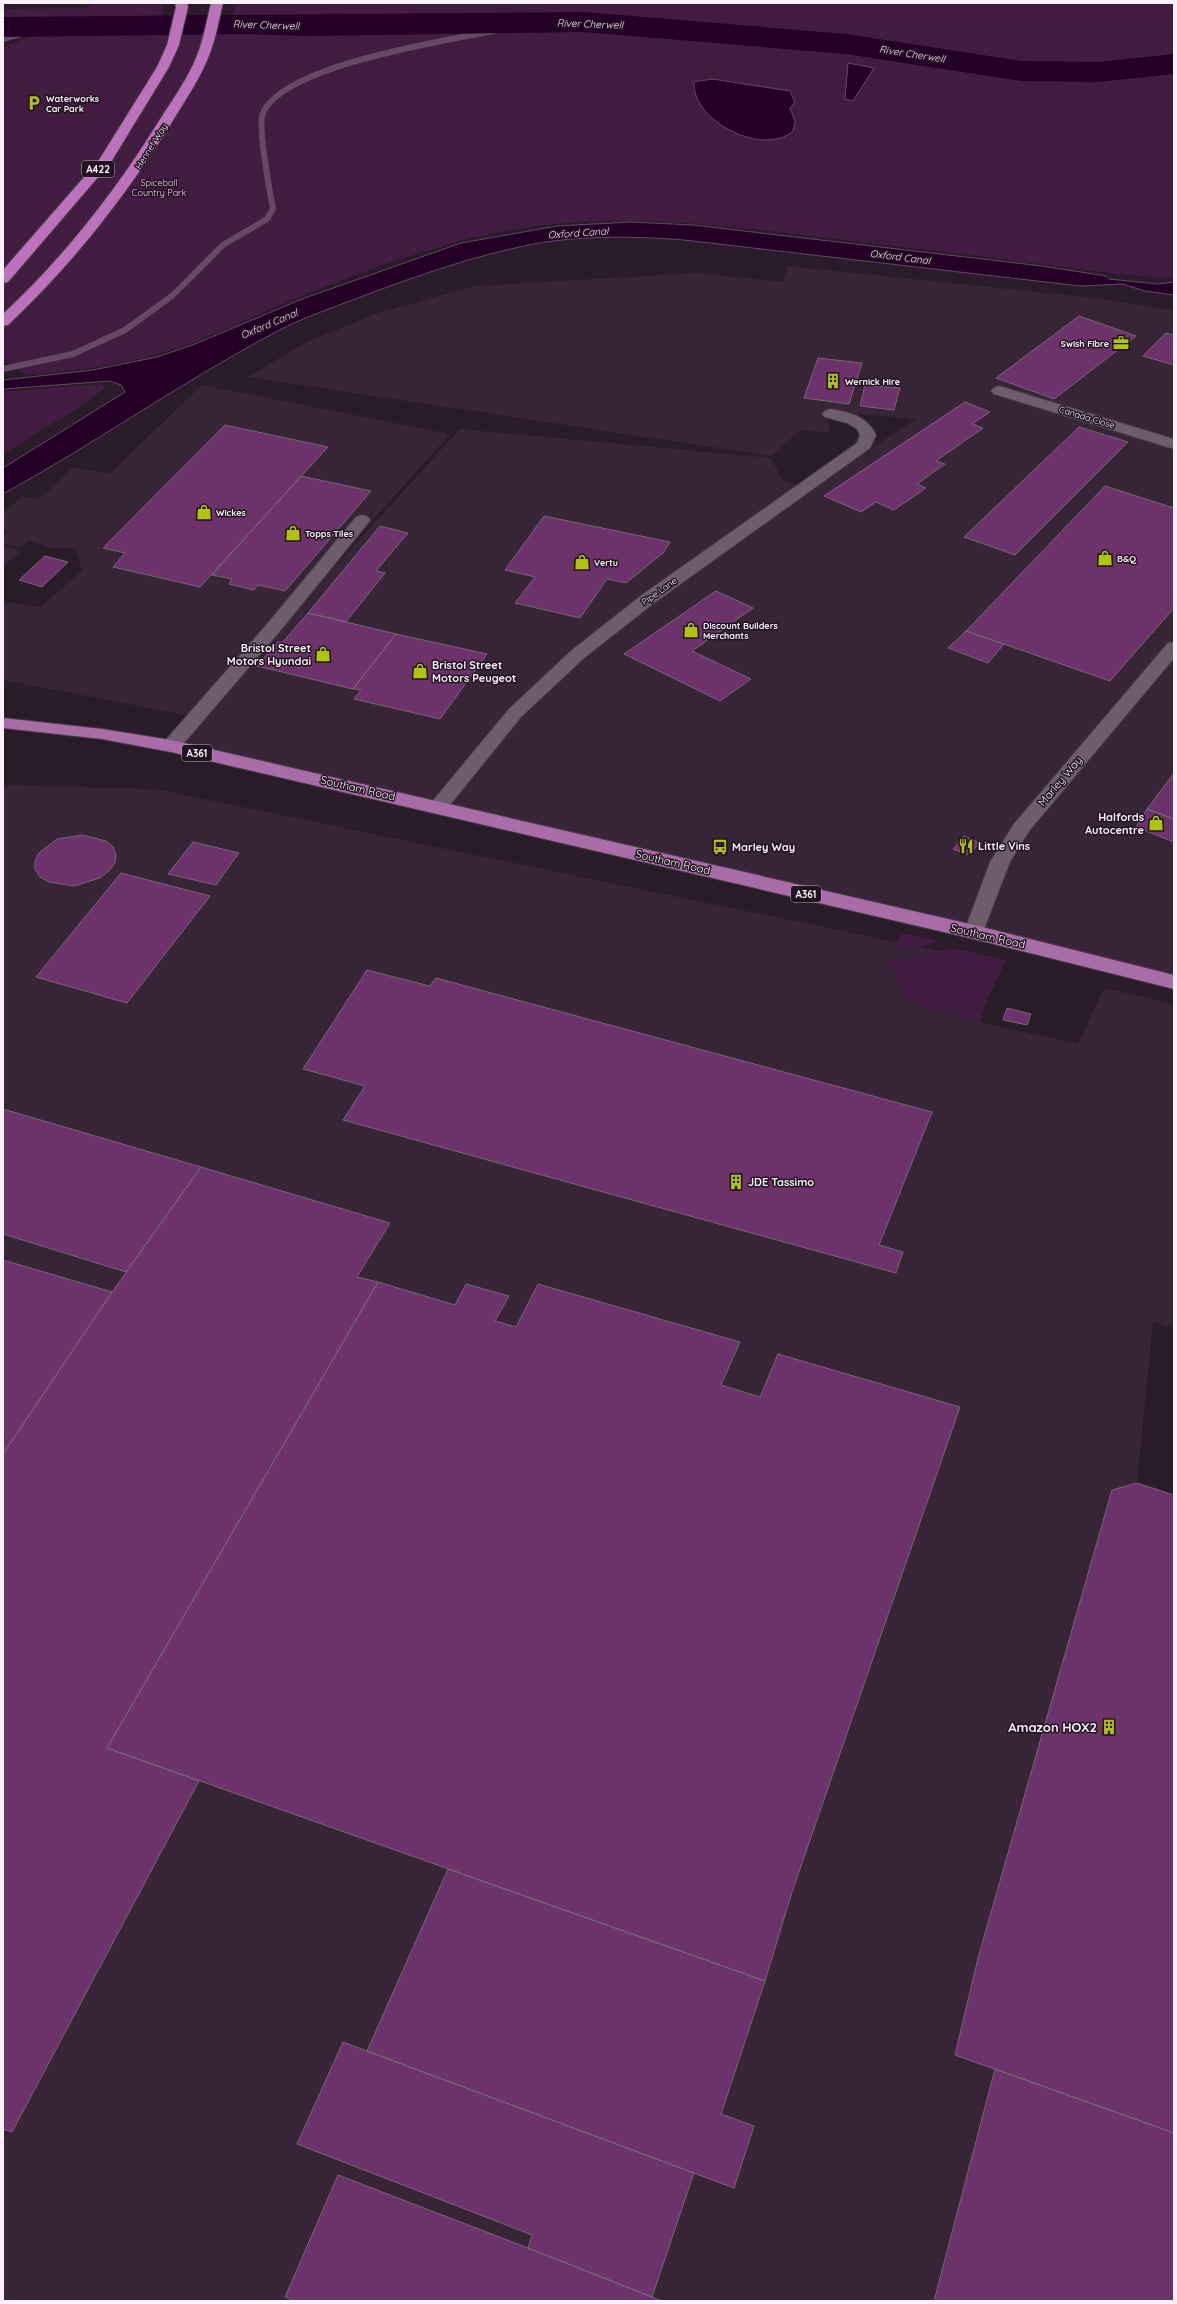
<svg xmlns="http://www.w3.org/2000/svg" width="1177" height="2304" font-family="Quicksand,sans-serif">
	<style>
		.built { fill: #372437 }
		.green { fill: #401d40 }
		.water { fill: #250026; stroke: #654866 }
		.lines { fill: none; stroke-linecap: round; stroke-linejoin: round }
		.stream { stroke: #654866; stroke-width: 6 }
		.river { fill: #250026; fill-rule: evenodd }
		.building { fill: #6c336b; stroke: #766575 }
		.minor-casing { stroke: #453a45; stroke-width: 2 }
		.primary-casing { stroke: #453a45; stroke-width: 2 }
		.trunk-casing { stroke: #453a45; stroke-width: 2 }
		.minor { fill: #6d5c6c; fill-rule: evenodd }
		.primary { fill: #a86da7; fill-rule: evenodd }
		.trunk { fill: #bc72bb; fill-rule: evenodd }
		.labels { text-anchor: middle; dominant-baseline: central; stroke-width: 3; stroke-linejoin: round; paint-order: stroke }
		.far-poi-label { font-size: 9px; font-weight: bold; fill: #fbf1fb; stroke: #20121f; text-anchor: start }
		.far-street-label { font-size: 9px; fill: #fbf1fb; stroke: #20121f }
		.far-park-label { font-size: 9px; fill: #fac7f8; stroke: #20121f }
		.far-water-label { font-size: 10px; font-style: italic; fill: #fecbfc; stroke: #20121f }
		.shield { fill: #20121f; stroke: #b9aeb9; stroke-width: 1 }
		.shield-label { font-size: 10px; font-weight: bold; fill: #fbf1fb }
		.poi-label { font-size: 11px; font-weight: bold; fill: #fbf1fb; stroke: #20121f; text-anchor: start }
		.street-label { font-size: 11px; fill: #fbf1fb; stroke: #20121f }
		.near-poi-label { font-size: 13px; font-weight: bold; fill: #fbf1fb; stroke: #20121f; text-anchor: end }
	</style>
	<rect width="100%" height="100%" fill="#2a1b29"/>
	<path class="built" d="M787,266L1086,297L1174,310V981L171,746L460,429L771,458L783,481L810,489L916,419L831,412L827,419L830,433L800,430L772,456L248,377L301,345L374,314L476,286L697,273L783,282Z
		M202,385L450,434L197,717L3,680V602L40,607L82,571L75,548H52L28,541L20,548L3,543V535L8,531L3,529V513L22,496L38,500L74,467L109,474Z
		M3,544L21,551L3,567Z
		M3,785L156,789L998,963L980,1022L1078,1044L1104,988L1174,1004V1328L1153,1322L1137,1483L1007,2073L940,2301H3Z"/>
	<path class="green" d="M96,3H162C164,10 161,18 155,23L3,24V9L84,8Z
		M236,3H1174V279C1119,275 1065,267 1010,260C942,251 873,244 805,235C710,224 618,213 522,228C449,239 366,270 297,298C257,314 218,334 177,348C129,365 78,370 27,375L3,358V47L43,32L230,30Z
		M101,384L106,387L80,407L3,454V392Z
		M906,934L940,941L931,945L895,950L900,935Z
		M953,948L1006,960L977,1021C955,1015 923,1013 907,996C898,986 895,974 890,962Z"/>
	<path class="water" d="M848,63L874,68L853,101L845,99Z
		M712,79L790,91L795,102L790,108L795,121L793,131C764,157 692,122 694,82Z
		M631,222L693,225L1042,266L1106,276L1109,279L1158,284L1174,282V295L1145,291L1122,284L1080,286L684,240C632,236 575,235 524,246C472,257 422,274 371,293C338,306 303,317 272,334C180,383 94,444 3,494V468L125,392L121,385L110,381L3,389V380L93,370L157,357L195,344L302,299L461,243L557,226Z"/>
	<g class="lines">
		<path class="stream" d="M3,39L49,26
			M3,369L73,354L125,330L172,296L223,245L267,219L273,209C270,192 257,126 263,113C286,60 478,36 534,23"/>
		<path class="river" d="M584,12L846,34L1021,61L1098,62L1174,54V74L1098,82L1021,81L846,54L584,32L307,36L246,34L3,37V17Z"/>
	</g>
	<path class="building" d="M1079,316L1136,336L1054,399L996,378Z
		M1166,333L1174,335V365L1143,356Z
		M818,358L862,363L849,404L804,398Z
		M865,385L900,388L894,410L860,406Z
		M965,402L990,412L972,424L983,428L936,461L945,464L917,484L926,488L894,510L876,502L861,512L824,496Z
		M225,425L328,447L200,587L113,567L125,553L103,548Z
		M1079,427L1128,442L1015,555L964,537Z
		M301,476L371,491L285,591L258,585L254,590L229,584L232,579L212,575Z
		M1105,486L1174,508V608L1110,681L966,631Z
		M544,516L670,542L663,553L626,583L607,579L580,618L515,603L535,577L505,570Z
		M380,526L408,533L376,571L385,573L346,622L308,613Z
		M45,556L68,562L42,587L19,580Z
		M716,591L753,608L692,651L751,679L720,701L624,654Z
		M308,613L346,622L396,634L353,689L257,666L278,642L282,643Z
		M966,631L1004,644L988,663L948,648Z
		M396,634L487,654L440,719L354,699L361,690L353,689Z
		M1174,773V819L1147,809Z
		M1147,809L1174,819V842L1136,827Z
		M83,835L106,841L113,847L116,855L115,863L109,871L100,878L74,886L49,882L40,877L35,869V861L39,853L57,839Z
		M964,836L980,843L968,855L953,849Z
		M193,842L239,853L216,885L168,874Z
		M121,873L210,896L127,1003L36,977Z
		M367,970L430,986L436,978L932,1112L879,1245L903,1252L896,1273L343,1120L365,1086L303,1069Z
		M1007,1008L1031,1014L1027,1025L1003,1020Z
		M3,1109L201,1167L126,1272L3,1234Z
		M201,1167L390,1223L357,1277L378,1282L107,1748L199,1781L12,2132L3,2129V1454L112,1292Z
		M3,1260L112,1292L3,1454Z
		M378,1282L455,1305L466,1284L509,1296L495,1321L516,1327L538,1284L740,1342L721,1385L760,1397L778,1354L960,1407L792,1892L765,1981L107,1748Z
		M1137,1483L1174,1495V2133L955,2055L978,1958L1112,1490Z
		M448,1869L765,1981L721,2114L754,2126L734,2188L367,2051Z
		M343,2042L694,2173L652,2297L528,2248L532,2235L297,2144Z
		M995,2069L1174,2133V2301H934Z
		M338,2175L528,2248L662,2301H295L285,2297Z"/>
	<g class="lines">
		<defs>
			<path id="minor" d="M999,386L1174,439V449L994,394L991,391L994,388Z
				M830,409C849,412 867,416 876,435L870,448L654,603L584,658L521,717L445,811L438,813L431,811L429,807L431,803L509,709L572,650L642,595L857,443L860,435L857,429L847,423L825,417L822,414L825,411Z
				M362,515L368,517L370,520L368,523L280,631L178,750L171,752L164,750L162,746L164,742L268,623L356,517Z
				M1174,642V658L1029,831L1010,862L981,937L974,939L967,937L964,932L990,862L1014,824L1168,643Z"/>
			<path id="primary" d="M3,718L102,729L171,740L974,925L1174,975V989L974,939L171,752L102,739L3,728Z"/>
			<path id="trunk" d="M175,3H187L188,7L179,45L169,67L111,162L8,282L3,283V270L99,160L157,67L167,45L176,7Z
				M211,3H223C219,20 216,37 210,53C201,78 185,100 172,122C125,197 72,265 8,325L3,326V314C64,257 115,192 159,121C173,99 189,77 198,53C204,37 207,20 211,3Z"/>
		</defs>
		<use href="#minor" class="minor-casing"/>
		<use href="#primary" class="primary-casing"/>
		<use href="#trunk" class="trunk-casing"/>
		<use href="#minor" class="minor"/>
		<use href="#primary" class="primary"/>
		<use href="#trunk" class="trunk"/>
	</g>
	<defs>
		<symbol id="parking-bare" viewBox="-9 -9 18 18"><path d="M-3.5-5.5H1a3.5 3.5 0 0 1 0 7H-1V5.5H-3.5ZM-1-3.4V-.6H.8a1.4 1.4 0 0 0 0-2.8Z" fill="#afc505" stroke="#20121f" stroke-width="2.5" paint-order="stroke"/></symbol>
		<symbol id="office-bare" viewBox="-9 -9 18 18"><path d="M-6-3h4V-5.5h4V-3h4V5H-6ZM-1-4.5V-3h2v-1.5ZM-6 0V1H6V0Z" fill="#afc505" stroke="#20121f" stroke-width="2.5" paint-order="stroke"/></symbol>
		<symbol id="building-bare" viewBox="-9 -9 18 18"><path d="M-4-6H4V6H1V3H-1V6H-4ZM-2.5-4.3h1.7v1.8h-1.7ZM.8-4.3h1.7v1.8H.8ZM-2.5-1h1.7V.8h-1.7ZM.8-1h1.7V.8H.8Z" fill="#afc505" stroke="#20121f" stroke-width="2.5" paint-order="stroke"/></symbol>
		<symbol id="shop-bare" viewBox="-9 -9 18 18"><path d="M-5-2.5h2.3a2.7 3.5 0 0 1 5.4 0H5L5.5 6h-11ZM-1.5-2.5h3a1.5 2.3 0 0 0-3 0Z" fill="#afc505" stroke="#20121f" stroke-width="2.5" paint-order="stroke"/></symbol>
		<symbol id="restaurant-bare" viewBox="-9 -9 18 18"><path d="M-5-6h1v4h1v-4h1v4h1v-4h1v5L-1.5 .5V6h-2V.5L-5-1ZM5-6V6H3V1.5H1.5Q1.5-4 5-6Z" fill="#afc505" stroke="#20121f" stroke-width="2.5" paint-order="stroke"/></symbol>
		<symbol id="bus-bare" viewBox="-9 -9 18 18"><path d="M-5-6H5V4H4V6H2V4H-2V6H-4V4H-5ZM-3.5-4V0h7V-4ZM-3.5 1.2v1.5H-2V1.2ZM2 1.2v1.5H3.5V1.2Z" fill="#afc505" stroke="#20121f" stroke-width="2.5" paint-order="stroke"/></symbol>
	</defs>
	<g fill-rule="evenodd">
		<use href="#parking-bare" x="23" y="92" width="22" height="22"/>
		<use href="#office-bare" x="1110" y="332" width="22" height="22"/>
		<use href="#building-bare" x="822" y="370" width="22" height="22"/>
		<use href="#shop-bare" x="193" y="501" width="22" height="22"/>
		<use href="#shop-bare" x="282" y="522" width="22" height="22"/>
		<use href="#shop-bare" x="1094" y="547" width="22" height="22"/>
		<use href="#shop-bare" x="571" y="551" width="22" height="22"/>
		<use href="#shop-bare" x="680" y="619" width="22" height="22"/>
		<use href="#shop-bare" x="312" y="643" width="22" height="22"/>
		<use href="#shop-bare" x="409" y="660" width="22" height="22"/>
		<use href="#shop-bare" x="1145" y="812" width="22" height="22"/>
		<use href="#restaurant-bare" x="955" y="835" width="22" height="22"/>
		<use href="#bus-bare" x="709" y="836" width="22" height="22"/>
		<use href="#building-bare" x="725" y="1171" width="22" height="22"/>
		<use href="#building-bare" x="1098" y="1716" width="22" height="22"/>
	</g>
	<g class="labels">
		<g class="far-poi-label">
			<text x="46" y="98">Waterworks<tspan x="46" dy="10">Car Park</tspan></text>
			<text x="1109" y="343" text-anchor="end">Swish Fibre</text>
			<text x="845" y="381">Wernick Hire</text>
			<text x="216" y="512">Wickes</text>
			<text x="305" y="533">Topps Tiles</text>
			<text x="1117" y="558">B&amp;Q</text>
			<text x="594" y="562">Vertu</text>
			<text x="703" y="625">Discount Builders<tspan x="703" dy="10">Merchants</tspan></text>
		</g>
		<g class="far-street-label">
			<text transform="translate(151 146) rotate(-58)">Hennef Way</text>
			<text transform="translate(1087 417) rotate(17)">Canada Close</text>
			<text transform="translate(659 591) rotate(-35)">Pipe Lane</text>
		</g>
		<g class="far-park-label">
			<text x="159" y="182">Spiceball<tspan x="159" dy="10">Country Park</tspan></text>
		</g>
		<g class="far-water-label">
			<text transform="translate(590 24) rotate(2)">River Cherwell</text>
			<text transform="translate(266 25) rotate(2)">River Cherwell</text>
			<text transform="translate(912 54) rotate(9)">River Cherwell</text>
			<text transform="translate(578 233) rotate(-4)">Oxford Canal</text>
			<text transform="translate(900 257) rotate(7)">Oxford Canal</text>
			<text transform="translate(269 324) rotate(-23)">Oxford Canal</text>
		</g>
		<g class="shield">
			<rect x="82" y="161" width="32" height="16" rx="3"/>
			<rect x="182" y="745" width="30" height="16" rx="3"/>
			<rect x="791" y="886" width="30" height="16" rx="3"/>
		</g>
		<g class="shield-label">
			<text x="98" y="169">A422</text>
			<text x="197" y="753">A361</text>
			<text x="806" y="894">A361</text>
		</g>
		<g class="poi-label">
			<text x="311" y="648" text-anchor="end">Bristol Street<tspan x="311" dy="13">Motors Hyundai</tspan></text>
			<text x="432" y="665">Bristol Street<tspan x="432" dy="13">Motors Peugeot</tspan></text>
			<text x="1144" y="817" text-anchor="end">Halfords<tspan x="1144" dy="13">Autocentre</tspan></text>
			<text x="978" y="846">Little Vins</text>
			<text x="732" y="847">Marley Way</text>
			<text x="748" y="1182">JDE Tassimo</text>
		</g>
		<g class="street-label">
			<text transform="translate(1060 781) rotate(-50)">Marley Way</text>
			<text transform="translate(358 788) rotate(13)">Southam Road</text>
			<text transform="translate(673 862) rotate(13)">Southam Road</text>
			<text transform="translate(988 936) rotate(13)">Southam Road</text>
		</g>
		<g class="near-poi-label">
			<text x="1097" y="1727">Amazon HOX2</text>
		</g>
	</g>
	<rect width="1177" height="2304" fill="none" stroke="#fbf1fb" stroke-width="8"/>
</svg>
